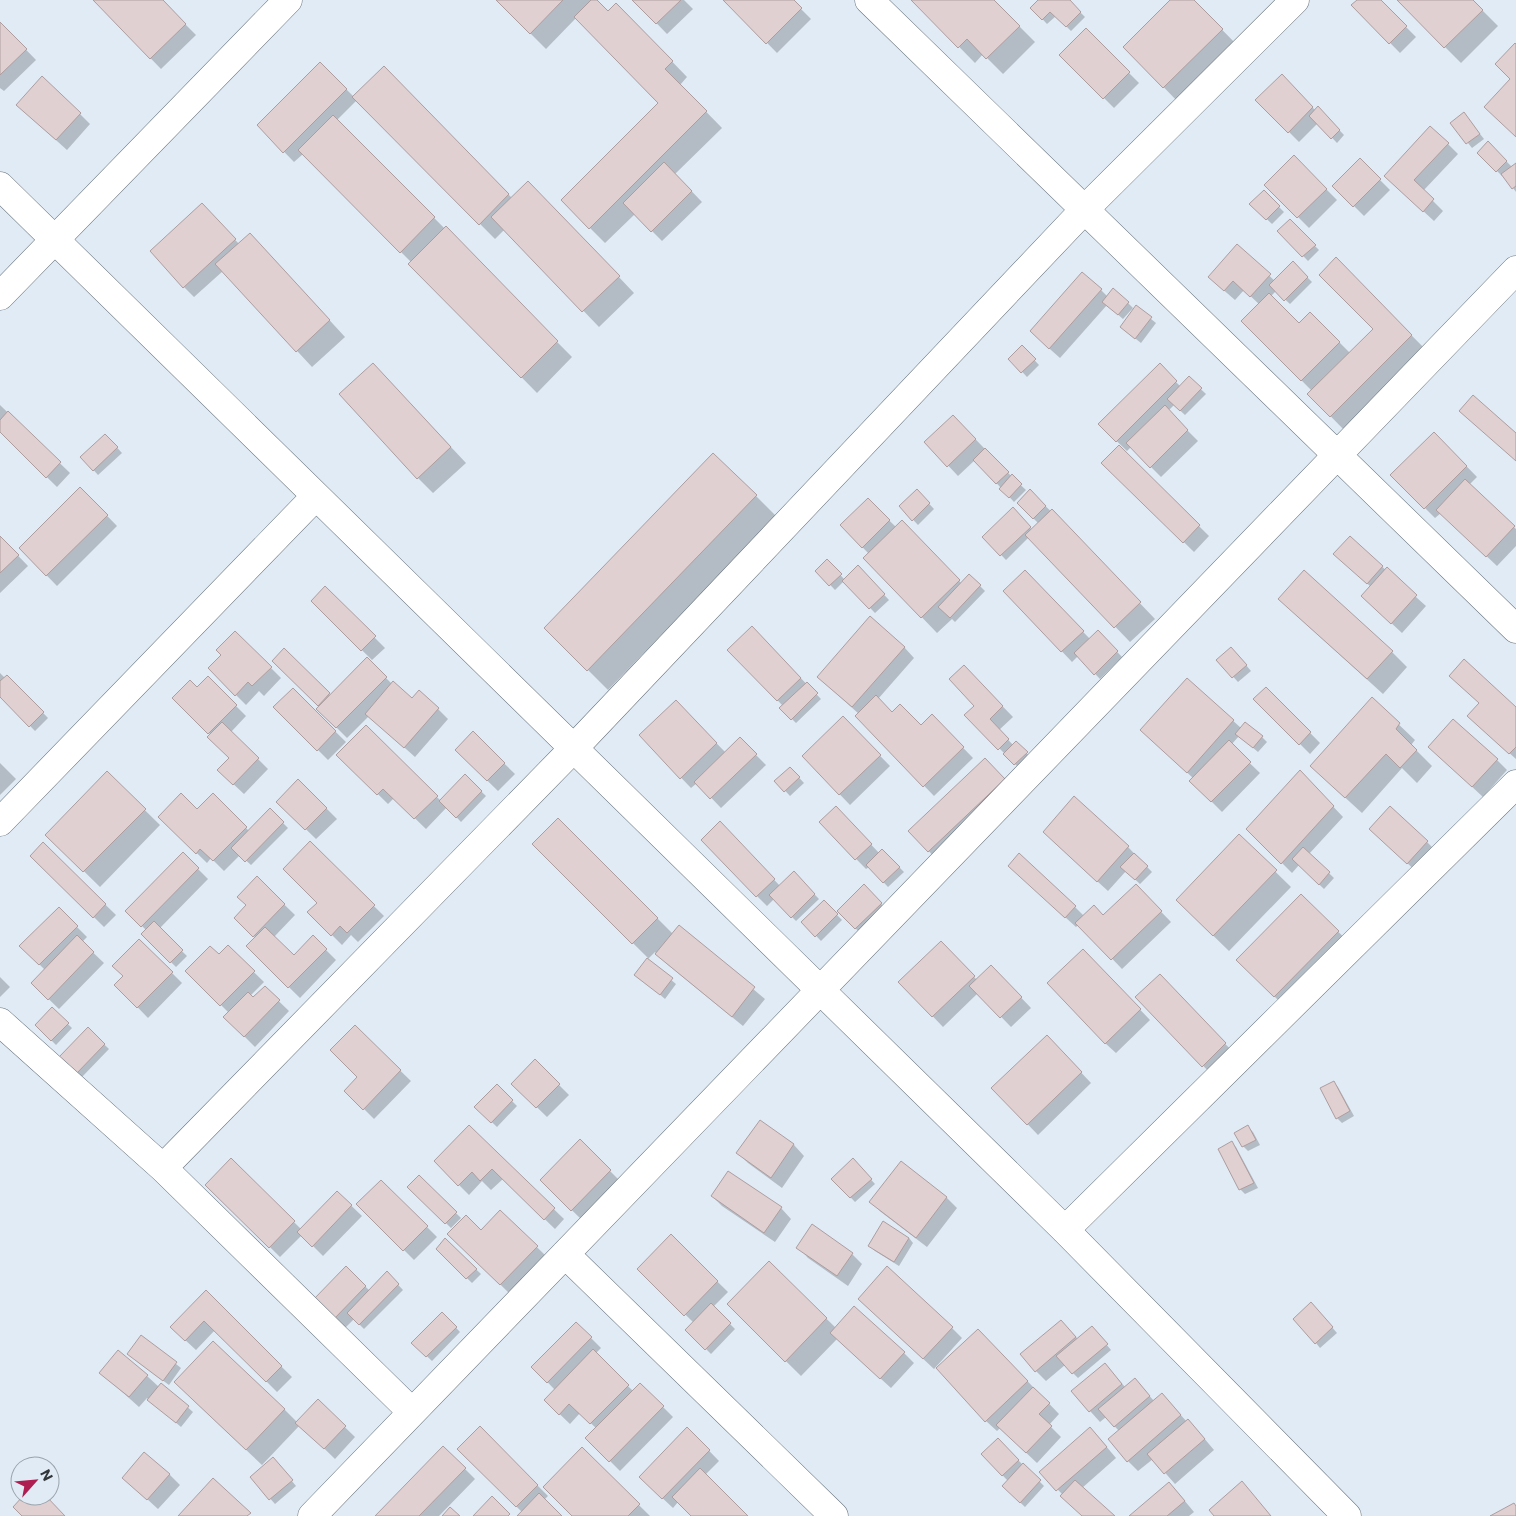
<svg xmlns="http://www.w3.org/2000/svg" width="1516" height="1516" font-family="Commissioner,sans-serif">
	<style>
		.shadow { fill: #0003 }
		.building { fill: #e1d0d2; stroke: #ad9d9f }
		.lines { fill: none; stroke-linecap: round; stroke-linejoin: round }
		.street-casing { stroke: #66717a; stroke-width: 29 }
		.secondary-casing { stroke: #66717a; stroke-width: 29 }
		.street { stroke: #fff; stroke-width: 28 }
		.secondary { stroke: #fff; stroke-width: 28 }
	</style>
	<rect width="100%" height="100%" fill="#e0ebf6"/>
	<path class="shadow" d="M94,0H161L196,35L161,69Z
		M497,0H595L608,13L632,20L687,77L680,85L722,128L675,174L702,202L662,241L635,214L605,243L562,200L660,103L576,18L546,49Z
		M634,0H684L693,9L667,34Z
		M725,0H792L811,19L777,53Z
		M913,0H993L1035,42L1003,74L983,54L975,63Z
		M1040,0H1068L1085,17L1071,31L1056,16L1047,24L1032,8Z
		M1172,0H1193L1237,45L1179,103L1125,47Z
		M1358,0H1379L1416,37L1400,53L1353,5Z
		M1398,0H1472L1498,26L1461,63Z
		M0,23L36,60L4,91L0,88Z
		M1086,30L1139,83L1114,108L1061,55Z
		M320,63L354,97L384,68L512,198H544L634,293L599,327L505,229L495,239L357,100L337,120L572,357L537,393L410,264L411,262L303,154L294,162L258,125Z
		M1281,76L1316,111L1318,108L1344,135L1337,143L1318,123L1299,142L1257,100Z
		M80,114L90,124L67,150L28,115Z
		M1464,114L1484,139L1472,148L1452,123Z
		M1488,143L1512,167L1516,164V192L1503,174L1502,176L1479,153Z
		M1448,144L1458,154L1423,191L1443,211L1434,221L1396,186Z
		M1294,157L1337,200L1309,228L1266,185Z
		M1360,160L1390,190L1364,216L1334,186Z
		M1264,192L1284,212L1272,224L1251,204Z
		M212,215L239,244L265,250L345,337L312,367L223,271L194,297L184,287Z
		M1290,221L1319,250L1308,261L1279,231Z
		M1237,246L1275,281L1293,263L1312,282L1290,304L1276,291L1271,296L1299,325L1310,313L1350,353L1374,329L1336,259L1427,351L1346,432L1309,394L1312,391L1243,321L1260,305L1244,290L1235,300L1220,287Z
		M1101,290L1108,297L1128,303L1133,308L1123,319L1107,305L1060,358L1042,342Z
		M1136,307L1156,323L1141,343L1121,327Z
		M1022,347L1039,365L1027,377L1010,359Z
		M1172,378L1182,388L1189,378L1206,394L1185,415L1174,405L1168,411L1198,441L1161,477L1131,447L1127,451L1099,424Z
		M388,380L466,463L433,493L418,478Z
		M0,405L70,473L57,487L0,431Z
		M953,416L1012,477L1026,490L1014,502L975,460L958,476L926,442Z
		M1434,433L1477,477L1469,485L1516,529V546L1497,566L1441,513L1435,518L1392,475Z
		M110,440L122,453L98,475L82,457Z
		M1119,447L1209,536L1194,552L1103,463Z
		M80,488L117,526L57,586L20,548Z
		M917,491L934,509L918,525L900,506Z
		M1030,491L1067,527L1155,619L1130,642L1029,537L1006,560L984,537L1013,509L1032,530L1039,524L1018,503Z
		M756,496L776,516L608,690L546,628Z
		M868,500L896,527L918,537L962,584L970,576L985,591L955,622L952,619L937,633L865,558L869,554L842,526Z
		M0,537L28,566L0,593Z
		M1350,538L1426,606L1402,633L1373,606L1371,587L1340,559Z
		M827,561L845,580L858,567L889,600L875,613L844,581L835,590L817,571Z
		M1025,572L1090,639L1098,632L1122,657L1100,679L1078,656L1072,662L1005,591Z
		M325,588L385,648L372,660L312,601Z
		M1295,614L1392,652L1407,667L1383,694Z
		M235,632L281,678L264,696L259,691L246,705L209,668L222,655Z
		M762,638L821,699L796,723L781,708L783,706L729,650Z
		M904,647L914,658L878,699L892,714L921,727L932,716L973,758L934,796L857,716L859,714L829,687Z
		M284,650L331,696L367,659L392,684L412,700L438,709L448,719L415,757L369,716L347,738L318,709L320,707L273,661Z
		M1236,653L1251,671L1238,682L1218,660Z
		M0,673L5,678L7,676L48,718L35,731L0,695Z
		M974,677L1013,717L999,730L1013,745L1016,742L1031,758L1020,769L966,715L975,706Z
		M208,678L246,716L231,732L268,769L244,794L229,780L230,758L211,735L174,698L197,689Z
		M1188,680L1241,728L1262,737L1267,742L1258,752L1239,736L1231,745L1260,773L1222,812L1191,781L1193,778L1152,740Z
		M1266,688L1320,743L1310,754L1255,699Z
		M293,690L346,742L328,760L275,707Z
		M1372,699L1415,740L1411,745L1432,766L1417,783L1402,768L1362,813L1327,781Z
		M1480,704L1516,708V759L1479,726Z
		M686,712L726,753L740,739L766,765L721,808L697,783L691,788L641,736Z
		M843,718L890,766L850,805L803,756Z
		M366,727L441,801L465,776L486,796L461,822L447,807L426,829L394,798L388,804L338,755Z
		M473,733L515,774L498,791L456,750Z
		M1440,757L1497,760L1507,770L1483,797Z
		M985,759L1014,790L939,862L910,831Z
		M0,763L16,779L0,795Z
		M790,768L804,783L790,796L776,781Z
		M107,773L160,825L100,887L47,835Z
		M298,780L337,819L316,839L278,802Z
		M1310,782L1343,817L1309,854L1334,878L1324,889L1299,865L1292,873L1248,829Z
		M213,795L249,831L270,810L288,828L251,865L240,855L224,871L211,858L207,863L160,817L197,811Z
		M1074,798L1128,847L1152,872L1140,884L1126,871L1108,891L1054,842Z
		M846,818L879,853L882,850L904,872L888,887L869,867L866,869L820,822Z
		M558,819L673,934L679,926L765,999L743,1026L667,964L655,952L647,960L676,984L665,999L636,974L648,958L533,844Z
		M730,833L780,886L794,873L819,899L796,921L774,899L767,906L757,896Z
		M1239,836L1291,887L1229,951L1193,916Z
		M1381,839L1427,842L1437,852L1418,873Z
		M310,843L384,916L358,942L351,935L342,945L309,912L318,903Z
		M43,844L116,915L104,927L32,856Z
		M183,854L208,879L159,929L187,956L176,967L142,934L146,930L127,911Z
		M1020,876L1075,907L1084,916L1104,917L1136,886L1171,922L1122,969L1079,924L1076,927Z
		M257,878L295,915L274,937L294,956L313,937L336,960L300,998L247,946L256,938L235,918L247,906Z
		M864,886L886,909L860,933L839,911Z
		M1301,896L1354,947L1290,1012L1238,960Z
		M824,902L842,920L821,941L803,922Z
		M59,909L87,937L82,942L104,963L59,1009L32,983L45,970L21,946Z
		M139,940L182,983L148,1018L116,985L125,976Z
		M941,943L977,980L991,966L1031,1008L1011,1027L978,993L943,1027L900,982Z
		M228,947L264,982L250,996L254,999L265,988L289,1011L255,1047L225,1017L229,1013L187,971L219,956Z
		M1083,950L1150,1020L1116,1053L1105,1043Z
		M1160,976L1235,1054L1213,1076L1137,997Z
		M0,977L10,987L0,997Z
		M52,1009L72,1028L56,1045L36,1025Z
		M355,1027L411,1081L374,1119L346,1091L359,1077Z
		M88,1029L109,1049L81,1078L61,1057Z
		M1057,1047L1091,1083L1038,1135L993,1088Z
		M535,1061L569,1095L547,1117L513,1084Z
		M1333,1082L1338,1087L1354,1116L1342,1123L1337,1118Z
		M497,1086L517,1106L497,1127L476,1107Z
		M760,1121L794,1145L804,1156L782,1188L748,1163L738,1153Z
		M469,1127L564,1219L555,1229L503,1179L491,1190L482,1181L469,1195L435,1161Z
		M1248,1127L1253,1132L1260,1145L1248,1151L1243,1146L1236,1133Z
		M580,1141L620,1181L582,1220L541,1180Z
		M1231,1143L1236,1147L1258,1188L1245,1194L1240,1189Z
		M231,1160L301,1229L337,1192L362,1216L323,1256L302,1235L280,1257L207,1185Z
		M853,1160L875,1184L855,1202L833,1179Z
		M419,1177L461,1218L451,1228L409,1187Z
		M381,1181L437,1237L414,1260L358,1204Z
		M712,1196L781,1208L791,1219L775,1242L722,1206Z
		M946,1197L957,1208L927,1247L881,1212L871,1202Z
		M500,1211L547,1257L511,1295L449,1234L481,1231Z
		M671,1236L728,1292L713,1307L735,1329L711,1354L687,1330L694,1323L639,1269Z
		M909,1238L913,1243L899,1266L875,1251L870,1246Z
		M445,1240L481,1274L472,1283L437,1249Z
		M798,1247L852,1254L862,1264L848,1286L808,1258Z
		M769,1263L836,1328L904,1353L914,1363L891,1388L837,1339L801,1376L728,1304Z
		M346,1268L370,1291L387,1273L403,1290L364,1329L354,1319L344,1329L315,1300Z
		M206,1292L292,1377L277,1392L215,1330L196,1350L171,1327Z
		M870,1309L952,1328L962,1338L934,1369Z
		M1316,1309L1337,1333L1320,1348L1316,1343Z
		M442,1313L460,1332L432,1361L413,1343Z
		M576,1323L601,1348L595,1354L633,1391L640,1384L673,1417L620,1471L587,1438L597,1429L580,1413L570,1424L545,1400L555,1390L533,1367Z
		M1071,1332L1078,1339L1096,1332L1111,1350L1078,1378L1065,1365L1046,1381L1036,1371Z
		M142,1337L181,1368L169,1385L134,1359Z
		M988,1340L1059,1414L1049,1425L1061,1437L1037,1463L1000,1428L997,1431L986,1421Z
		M1105,1365L1126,1388L1140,1385L1154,1401L1162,1394L1187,1422L1198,1431L1214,1450L1175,1484L1153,1459L1138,1471L1128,1461L1119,1431L1106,1417L1100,1422L1073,1392Z
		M101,1373L147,1376L159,1387L161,1384L193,1412L181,1427L147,1398L139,1407Z
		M191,1398L284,1409L297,1422L318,1401L355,1437L335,1459L300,1425L262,1465Z
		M480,1428L548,1496L544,1500L561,1516H519L522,1512L458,1449Z
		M687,1428L719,1461L705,1475L746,1516H692L678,1502L673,1508L640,1477Z
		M1100,1439L1116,1458L1082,1488L1113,1516H1083L1041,1472Z
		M998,1440L1044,1486L1025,1507L1003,1486L1008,1481L983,1455Z
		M443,1447L475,1479L439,1516H377Z
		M582,1449L650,1516H573Z
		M278,1464L296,1486L275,1504L252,1478Z
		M169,1474L180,1485L158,1509L124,1478Z
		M1179,1494L1194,1512L1189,1516H1131Z"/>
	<path class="building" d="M93,0H163L186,24L150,59Z
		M496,0H563L530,34Z
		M591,0H597L608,11L616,3L673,61L665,69L707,111L589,229L561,200L658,103L574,17Z
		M632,0H681L656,24Z
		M723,0H794L802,8L766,44Z
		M911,0H994L1020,26L986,59L967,39L958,48Z
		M1038,0H1070L1081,12L1066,27L1050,12L1042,20L1030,8Z
		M1170,0H1194L1223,29L1163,88L1123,47Z
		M1357,0H1381L1407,26L1389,44L1351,5Z
		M1397,0H1473L1483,10L1444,48Z
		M0,22L27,49L0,75Z
		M1086,28L1130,72L1103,99L1059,55Z
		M1515,43L1516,44V137L1484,107L1510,79L1495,64Z
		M320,62L347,89L283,153L257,125Z
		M384,66L509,194L479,225L352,97Z
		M1282,74L1313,107L1288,133L1255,100Z
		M42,76L81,113L56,140L16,105Z
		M1318,106L1340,130L1331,139L1309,116Z
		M1464,112L1480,134L1466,144L1450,123Z
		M333,115L435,217L400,253L298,150Z
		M1430,126L1449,143L1414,180L1434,199L1423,212L1384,176Z
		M1488,141L1507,161L1496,172L1477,153Z
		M1294,155L1327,189L1297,218L1264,185Z
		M1360,158L1381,179L1353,207L1332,186Z
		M664,162L692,191L651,232L623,203Z
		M1516,163V186L1512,189L1501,174Z
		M528,181L620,276L582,312L491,217Z
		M1264,190L1280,206L1266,220L1249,204Z
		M202,203L236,239L183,288L150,251Z
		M1290,219L1316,245L1302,257L1277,231Z
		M446,226L558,341L521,378L408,264Z
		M250,233L330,320L296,352L215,264Z
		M1237,244L1271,274L1250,297L1233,281L1224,291L1208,277Z
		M1336,257L1412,335L1330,417L1307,394L1373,329L1319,275Z
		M1293,261L1308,277L1284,301L1269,285Z
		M1082,272L1102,289L1049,349L1030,331Z
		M1113,288L1129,302L1118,315L1102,302Z
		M1269,293L1299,323L1310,312L1340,342L1301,381L1241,321Z
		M1136,305L1152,317L1135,339L1120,327Z
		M1022,345L1036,359L1021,373L1008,359Z
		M373,363L451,447L417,479L339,394Z
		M1160,363L1177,381L1116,442L1098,424Z
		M1189,376L1202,388L1180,411L1167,399Z
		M1473,395L1516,433V461L1459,411Z
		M1165,405L1188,430L1150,468L1126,443Z
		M8,411L61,462L46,478L0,432V420Z
		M953,415L976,439L947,467L924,442Z
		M1434,432L1467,466L1424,509L1390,475Z
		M105,434L118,447L93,471L80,457Z
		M1119,445L1200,525L1183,543L1101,463Z
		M985,448L1009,472L996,484L973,460Z
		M713,453L757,495L587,671L544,628Z
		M1012,474L1022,484L1009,498L999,489Z
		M1465,479L1515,526L1486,557L1436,510Z
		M80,487L108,515L46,576L19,548Z
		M917,489L930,503L912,521L899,506Z
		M1030,489L1046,506L1033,519L1017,503Z
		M868,498L890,520L862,548L840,525Z
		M1013,507L1031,527L1000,556L982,537Z
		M1052,509L1141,602L1114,628L1025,535Z
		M902,520L960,580L921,618L863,558Z
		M0,536L19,555L0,573Z
		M1350,536L1383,566L1367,584L1333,554Z
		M827,559L842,574L829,586L815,571Z
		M858,565L885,594L869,609L842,581Z
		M1387,567L1417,595L1391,624L1361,596Z
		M1025,570L1084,631L1061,652L1003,591Z
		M1304,570L1393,651L1367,679L1278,599Z
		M969,574L981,585L950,618L938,607Z
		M325,586L376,636L361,651L311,601Z
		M870,616L905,647L852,707L817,677Z
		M752,626L801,678L777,701L727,650Z
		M1098,630L1118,651L1094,675L1074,653Z
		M235,631L272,667L252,686L248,682L235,696L208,668L221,655L216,650Z
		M1231,647L1247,665L1232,678L1216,660Z
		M284,648L330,693L318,706L272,661Z
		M367,657L387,677L336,728L316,709Z
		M1464,659L1516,707V747L1509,754L1467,716L1479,703L1449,676Z
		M964,665L1003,706L990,719L1009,739L998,750L964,715L974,706L949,679Z
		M7,675L44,712L29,727L0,697V681Z
		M208,676L237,705L208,734L172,698L190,680L197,687Z
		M1187,678L1234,720L1187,773L1140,730Z
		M393,681L412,698L419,690L439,708L404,748L365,714Z
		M807,682L818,693L791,720L779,708Z
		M1266,687L1311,732L1299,745L1253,699Z
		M293,688L336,731L317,751L273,707Z
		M876,695L892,712L900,704L921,725L932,714L964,747L923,787L855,716Z
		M1372,697L1400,723L1396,729L1417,750L1400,768L1386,754L1345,798L1310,766Z
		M676,700L717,743L680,779L639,735Z
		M843,716L881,755L839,795L802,756Z
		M1453,719L1498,759L1472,787L1428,747Z
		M222,722L259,758L233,785L217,770L229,758L207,737Z
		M1245,722L1263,736L1253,748L1235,734Z
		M366,725L438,796L414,819L383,789L377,795L336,755Z
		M473,731L505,763L487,781L455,750Z
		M740,737L757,754L710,799L694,782Z
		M1229,740L1251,762L1211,802L1189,781Z
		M1016,741L1028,752L1014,765L1003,754Z
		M985,758L1005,779L928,852L908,831Z
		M790,767L800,777L784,792L774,781Z
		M1300,770L1334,806L1281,864L1246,829Z
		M107,771L146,809L83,872L45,835Z
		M465,774L482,791L456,818L439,801Z
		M298,779L327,808L305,830L276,802Z
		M181,793L197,809L213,793L247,827L213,861L200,849L196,854L158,817Z
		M1074,796L1129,846L1097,882L1043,832Z
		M836,806L872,844L855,860L819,822Z
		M1390,806L1428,841L1407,864L1369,829Z
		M270,808L284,822L245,862L231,848Z
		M558,818L658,918L632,944L532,844Z
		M720,821L775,879L756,897L701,840Z
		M1239,834L1277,870L1213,936L1176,900Z
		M310,841L375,905L347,933L340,926L331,936L307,912L317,903L283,869Z
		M43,842L106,904L93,918L30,856Z
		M1303,847L1330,872L1319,885L1292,859Z
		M882,849L900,867L883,883L866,865Z
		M183,852L199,868L141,927L125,911Z
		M1019,853L1076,906L1065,918L1008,866Z
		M1134,853L1148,866L1135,880L1120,867Z
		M794,871L815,894L791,918L769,895Z
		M257,876L285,904L253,937L234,918L246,905L237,897Z
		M864,884L882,903L855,929L837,911Z
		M1136,884L1162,911L1111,960L1075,923L1094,905L1103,915Z
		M1301,894L1339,931L1274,997L1236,960Z
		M824,900L838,914L815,937L801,922Z
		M59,907L78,926L39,965L19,946Z
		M154,921L183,950L170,963L141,934Z
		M679,925L755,987L732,1017L655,954Z
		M265,927L294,955L313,935L327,949L288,988L246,946Z
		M77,935L94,952L48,1000L31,983Z
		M139,939L173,972L137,1008L114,985L123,976L112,966Z
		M941,941L975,976L932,1017L898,982Z
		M228,945L255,971L220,1006L185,971L210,946L219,954Z
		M1083,949L1141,1009L1105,1044L1047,983Z
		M647,958L673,978L660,995L634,975Z
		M991,965L1022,997L1000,1018L969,986Z
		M1160,974L1226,1043L1202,1067L1135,997Z
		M265,986L280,1000L244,1037L223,1017L248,992L253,997Z
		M52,1007L69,1023L51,1041L35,1025Z
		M355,1025L401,1070L363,1110L344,1091L357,1077L330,1050Z
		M88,1027L105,1044L76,1074L59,1057Z
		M1047,1035L1082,1072L1027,1125L991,1088Z
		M535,1059L560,1084L536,1108L511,1084Z
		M1334,1081L1350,1111L1336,1119L1320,1088Z
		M497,1084L513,1100L491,1123L474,1107Z
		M760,1120L794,1144L771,1178L736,1153Z
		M469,1125L555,1208L544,1220L492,1169L480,1181L472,1172L458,1186L434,1161Z
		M1248,1125L1256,1140L1242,1147L1234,1133Z
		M580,1139L611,1170L571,1211L540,1180Z
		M1232,1141L1254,1183L1239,1190L1218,1149Z
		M231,1158L295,1221L269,1248L205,1185Z
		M853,1158L872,1179L850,1198L831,1179Z
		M901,1161L947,1197L916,1238L869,1202Z
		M728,1171L782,1207L764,1233L711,1196Z
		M419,1175L457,1212L445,1224L407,1187Z
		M381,1180L428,1226L403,1251L356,1204Z
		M337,1191L352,1205L312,1247L297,1232Z
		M500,1210L538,1246L500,1285L447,1234L466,1215L481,1230Z
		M883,1221L909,1238L894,1262L868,1246Z
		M812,1224L853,1253L837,1276L796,1248Z
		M671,1234L718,1281L684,1316L637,1269Z
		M445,1238L477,1269L466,1279L436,1249Z
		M769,1261L827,1318L785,1362L727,1304Z
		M346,1266L366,1286L333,1320L313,1300Z
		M887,1266L953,1327L923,1359L858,1299Z
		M387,1271L399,1284L359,1325L347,1313Z
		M206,1290L282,1366L266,1382L204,1321L185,1341L170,1327Z
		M1311,1302L1333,1327L1315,1344L1293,1319Z
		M711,1303L731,1323L705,1350L685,1330Z
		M854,1306L905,1352L880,1379L830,1333Z
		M442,1312L457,1327L426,1357L411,1343Z
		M1061,1320L1076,1337L1035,1372L1020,1354Z
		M576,1322L592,1337L547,1383L531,1367Z
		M1092,1326L1108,1344L1072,1374L1056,1356Z
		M978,1329L1028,1381L985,1422L936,1368Z
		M141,1335L177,1362L163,1381L127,1354Z
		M213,1341L285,1409L246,1450L174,1382Z
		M593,1349L629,1385L590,1424L569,1404L559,1415L544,1400Z
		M118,1350L148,1375L129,1397L99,1373Z
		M1105,1363L1122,1384L1089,1412L1071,1391Z
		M1135,1378L1150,1396L1114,1427L1098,1409Z
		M161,1383L189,1406L176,1423L147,1400Z
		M640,1383L664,1406L609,1462L585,1438Z
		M1033,1387L1050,1403L1039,1414L1052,1426L1026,1453L996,1425Z
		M1162,1393L1181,1415L1127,1462L1108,1439Z
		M318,1399L346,1426L324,1449L295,1423Z
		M1188,1419L1205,1439L1164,1474L1147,1454Z
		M480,1426L538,1485L516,1507L457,1449Z
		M687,1427L710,1450L662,1499L639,1477Z
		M1090,1427L1107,1447L1056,1491L1039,1472Z
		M998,1438L1019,1460L1002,1476L981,1454Z
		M443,1446L466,1468L419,1516H375Z
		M582,1447L640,1504L628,1516H572L543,1487Z
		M144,1452L170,1474L147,1500L122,1478Z
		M273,1457L293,1480L269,1500L250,1477Z
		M1023,1463L1041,1480L1020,1503L1002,1486Z
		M700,1468L748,1516H691L672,1497Z
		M213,1478L251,1513L247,1516H178Z
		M1075,1480L1115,1516H1082L1060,1496Z
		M1242,1481L1271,1516H1214L1209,1510Z
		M1169,1482L1185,1501L1167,1516H1129Z
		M539,1493L562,1516H517Z
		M23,1496H46L65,1516H22L13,1507Z
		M492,1496L510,1514L508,1516H473Z
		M1514,1503L1516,1506V1516H1490Z
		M450,1507L460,1516H442Z"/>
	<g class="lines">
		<defs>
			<path id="street" d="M869,0L1516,629
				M0,186L1065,1230L1347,1516
				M0,822L316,496
				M0,1022L163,1168L412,1412
				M163,1168L573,749L1085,209L1295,0
				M1065,1230L1516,784
				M565,1254L834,1516
				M312,1516L1516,270"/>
			<path id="secondary" d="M0,296L288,0"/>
		</defs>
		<use href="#street" class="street-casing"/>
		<use href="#secondary" class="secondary-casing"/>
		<use href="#street" class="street"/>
		<use href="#secondary" class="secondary"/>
	</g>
	<g transform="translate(35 1481) rotate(63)"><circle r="24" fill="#e0ebf6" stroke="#9aa3ab"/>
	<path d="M0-4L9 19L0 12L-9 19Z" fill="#ae1e50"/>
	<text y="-8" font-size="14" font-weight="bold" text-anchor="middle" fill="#32363a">N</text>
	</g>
</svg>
